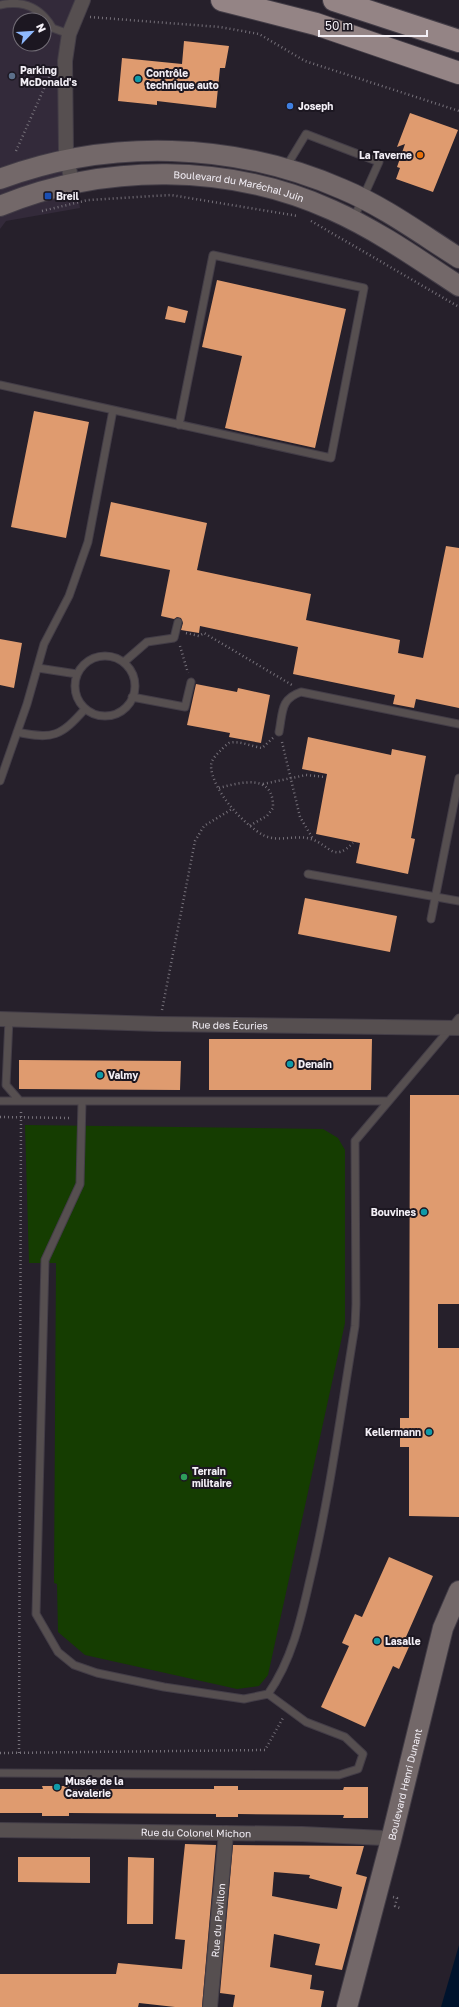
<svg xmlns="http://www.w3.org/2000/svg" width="459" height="2007" font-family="'Golos Text',sans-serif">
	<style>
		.built { fill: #332a3a; fill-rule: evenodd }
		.green { fill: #153d01 }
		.water { fill: #00132d }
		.building { fill: #df9b6f; fill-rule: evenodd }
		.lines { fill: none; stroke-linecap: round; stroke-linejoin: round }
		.service-casing { stroke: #433d47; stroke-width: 9 }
		.minor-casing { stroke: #433d47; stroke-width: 16 }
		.secondary-casing { stroke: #433d47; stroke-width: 22 }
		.trunk-casing { stroke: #433d47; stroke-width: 24 }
		.path { stroke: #76717a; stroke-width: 2.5; stroke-dasharray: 1 3; stroke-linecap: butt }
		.service { stroke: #564f50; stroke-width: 7 }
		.minor { stroke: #564f50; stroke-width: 14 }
		.secondary { stroke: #736869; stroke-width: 20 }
		.trunk { stroke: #948485; stroke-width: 22 }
		.service-dot { fill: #5c6f8a; stroke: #1c1721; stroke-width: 1.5 }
		.culture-dot { fill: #0f9aa8; stroke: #1c1721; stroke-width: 1.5 }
		.shop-dot { fill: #3f7fe0; stroke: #1c1721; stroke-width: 1.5 }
		.food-dot { fill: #e8710a; stroke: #1c1721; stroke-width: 1.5 }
		.transit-dot { fill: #1a4fb4; stroke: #1c1721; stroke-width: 1.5 }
		.leisure-dot { fill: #2e9e5b; stroke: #1c1721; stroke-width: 1.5 }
		.labels { text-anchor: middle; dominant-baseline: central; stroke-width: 4; stroke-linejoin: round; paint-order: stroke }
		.poi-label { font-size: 10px; font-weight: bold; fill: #f3eff6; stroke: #1c1721; text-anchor: start }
		.street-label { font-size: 10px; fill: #f3eff6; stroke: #1c1721 }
	</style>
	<rect width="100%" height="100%" fill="#26202b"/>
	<path class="built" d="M0,0H82L61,64L80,208L6,221L0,229ZM20,20H44V44H20Z"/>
	<path class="green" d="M25,1125L323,1129L338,1138L345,1150V1323L268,1675L259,1686L237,1689L85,1655L58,1632L57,1584L54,1583L56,1263H29Z"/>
	<path class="water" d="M459,1945V2007H441Z"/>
	<path class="building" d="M184,41L229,46L225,68H220L216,108L157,101V105L118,101L122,58L182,64Z
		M410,113L458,130L433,192L396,179L400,168L397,167L405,144L397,147Z
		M217,280L346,309L315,448L225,428L242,356L202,347Z
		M168,306L188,311L185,323L165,319Z
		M34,411L89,422L66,538L11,527Z
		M111,502L207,523L197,570L311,594L306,620L400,640L398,653L423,658L446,546L459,548V708L416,699L414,708L393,704L395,695L293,674L298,647L200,626L199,633L181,630L183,623L181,618L177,617L174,619L161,616L170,570L100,556Z
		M0,639L22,643L14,688L0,685Z
		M196,684L237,692L238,688L270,695L261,743L229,737L230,733L187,725Z
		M308,737L391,755L392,749L426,756L411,838L415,839L408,874L356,863L360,843L316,834L327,774L302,769Z
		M305,898L397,916L390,952L298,934Z
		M209,1039H372L371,1090H209Z
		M19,1060L181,1061L180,1090L19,1089Z
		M410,1095H459V1304H438V1348H459V1517L409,1516V1447H400V1418H409Z
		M389,1557L433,1576L406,1637L412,1640L399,1669L393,1666L365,1727L321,1707L349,1646L342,1643L355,1614L362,1617Z
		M42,1786H69V1789H214V1786H238V1790H343L344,1787H368V1818H343L344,1815L238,1814V1817H216V1814L69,1813V1816H42V1813H0V1789H43Z
		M185,1844L216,1845L202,2007H175L139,2003L138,2007H0V1974H116L118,1963L182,1969L185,1940L175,1939Z
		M233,1845L364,1846L356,1874L367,1877L342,1970L315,1965L320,1944L274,1934L270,1967L312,1975L310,1989L324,1991L321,2007H233L235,1995L220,1993ZM274,1872L310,1875L309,1878L342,1887L337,1909L272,1896Z
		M18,1857H90V1883L18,1882Z
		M128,1857L154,1858L153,1924H127Z"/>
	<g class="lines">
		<defs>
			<path id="service" d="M0,5C22,0 40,7 52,27
				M44,25L69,34
				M286,167L306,134L379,162L353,220
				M0,385L331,458L364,288L213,255L179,425
				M75 686a30 30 0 1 1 60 0a30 30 0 1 1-60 0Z
				M124,662L147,642L174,638L178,622
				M38,668L77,674
				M132,697L185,707L191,682
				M17,732C53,740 61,736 85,709
				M279,732C283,712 280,699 301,692L459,724
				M0,781L27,704L44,644L69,596L88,542L113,410
				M308,874L459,901
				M431,919L459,778
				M9,1019L6,1085L19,1100
				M0,1101H388
				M82,1101L80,1184L45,1260L36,1614L58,1652L74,1665L97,1673L164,1687L244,1699L268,1694C292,1660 301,1619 310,1579C330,1495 341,1410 355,1326L356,1304L355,1141L459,1018
				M0,1773L339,1775L358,1769L363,1754L345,1737L306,1722L268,1694"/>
			<g id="minor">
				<path d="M72,184L66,152L65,61L69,34L83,0"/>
				<path id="s1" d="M0,1019L159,1024L459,1028"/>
				<path id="s2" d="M0,1830L302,1834L384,1838L391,1840"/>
				<path id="s3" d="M210,2007L226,1833"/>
			</g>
			<g id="secondary">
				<path d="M0,179C110,138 234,142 342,189C383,206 421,234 459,258"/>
				<path id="s4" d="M0,206C105,163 228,163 332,210C377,230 418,259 459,286"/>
				<path id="s5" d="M347,2007L391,1840L443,1628L459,1591"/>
			</g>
			<path id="trunk" d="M222,0L316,24L459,73
				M334,0L459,41"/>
		</defs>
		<use href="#service" class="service-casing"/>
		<use href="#minor" class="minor-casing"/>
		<use href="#secondary" class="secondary-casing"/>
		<use href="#trunk" class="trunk-casing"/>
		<path class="path" d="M90,17L220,27L259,34L305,61L459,111
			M16,151L51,73
			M42,211L88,200L171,195L298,216
			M311,221L459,307
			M186,633L199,636L204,633L292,685
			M180,646L188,673
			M273,738L262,748C253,747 239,740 229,743C226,745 222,749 220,751C216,755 211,760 211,766C212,790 243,824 263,835C278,843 296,834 311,839C330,845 333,863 353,843
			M282,742L300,817L313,839
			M263,784L306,775L325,777
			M219,788C242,782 274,773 273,808L267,816L249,826
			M162,1010L195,841L204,826L232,809
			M0,1117L71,1118
			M0,1753L265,1750L283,1718
			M19,1753L21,1112
			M393,1897L397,1898L395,1906L400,1908"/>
		<use href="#service" class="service"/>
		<use href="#minor" class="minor"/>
		<use href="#secondary" class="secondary"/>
		<use href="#trunk" class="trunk"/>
	</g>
	<circle class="service-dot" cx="12" cy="76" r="4"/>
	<g class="culture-dot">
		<circle cx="138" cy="79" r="4"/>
		<circle cx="290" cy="1064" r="4"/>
		<circle cx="100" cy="1075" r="4"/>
		<circle cx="424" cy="1212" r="4"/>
		<circle cx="429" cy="1432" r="4"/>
		<circle cx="377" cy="1641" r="4"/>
		<circle cx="57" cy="1787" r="4"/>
	</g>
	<circle class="shop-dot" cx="290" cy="106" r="4"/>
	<circle class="food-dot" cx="420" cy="155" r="4"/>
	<rect class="transit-dot" x="44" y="192" width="8" height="8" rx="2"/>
	<circle class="leisure-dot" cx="184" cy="1477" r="4"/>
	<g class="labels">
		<g class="poi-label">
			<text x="20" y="70">Parking<tspan x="20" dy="12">McDonald's</tspan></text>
			<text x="146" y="73">Contrôle<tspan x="146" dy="12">technique auto</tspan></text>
			<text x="298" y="106">Joseph</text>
			<text x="412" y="155" text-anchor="end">La Taverne</text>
			<text x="56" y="196">Breil</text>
			<text x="298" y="1064">Denain</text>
			<text x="108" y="1075">Valmy</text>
			<text x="416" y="1212" text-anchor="end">Bouvines</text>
			<text x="421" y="1432" text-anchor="end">Kellermann</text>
			<text x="192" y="1471">Terrain<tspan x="192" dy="12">militaire</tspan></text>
			<text x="385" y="1641">Lasalle</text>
			<text x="65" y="1781">Musée de la<tspan x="65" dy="12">Cavalerie</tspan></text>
		</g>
		<g class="street-label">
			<text stroke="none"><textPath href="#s4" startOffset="244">Boulevard du Maréchal Juin</textPath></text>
			<text stroke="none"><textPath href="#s1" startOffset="230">Rue des Écuries</textPath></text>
			<text stroke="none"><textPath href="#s5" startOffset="230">Boulevard Henri Dunant</textPath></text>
			<text stroke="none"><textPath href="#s2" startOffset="196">Rue du Colonel Michon</textPath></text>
			<text stroke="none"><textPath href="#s3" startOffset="87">Rue du Pavillon</textPath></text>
		</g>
	</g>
	<g transform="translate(32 32) rotate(65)"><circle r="19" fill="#1c1721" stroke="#726d76"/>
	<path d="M0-3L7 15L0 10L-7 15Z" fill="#8eb9fd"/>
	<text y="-6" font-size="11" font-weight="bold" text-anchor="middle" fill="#f3eff6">N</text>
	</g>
	<path d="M319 30v6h108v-6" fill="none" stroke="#f3eff6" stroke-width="2"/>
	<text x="325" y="30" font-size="12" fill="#f3eff6" stroke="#1c1721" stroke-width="3" paint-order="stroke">50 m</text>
</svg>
